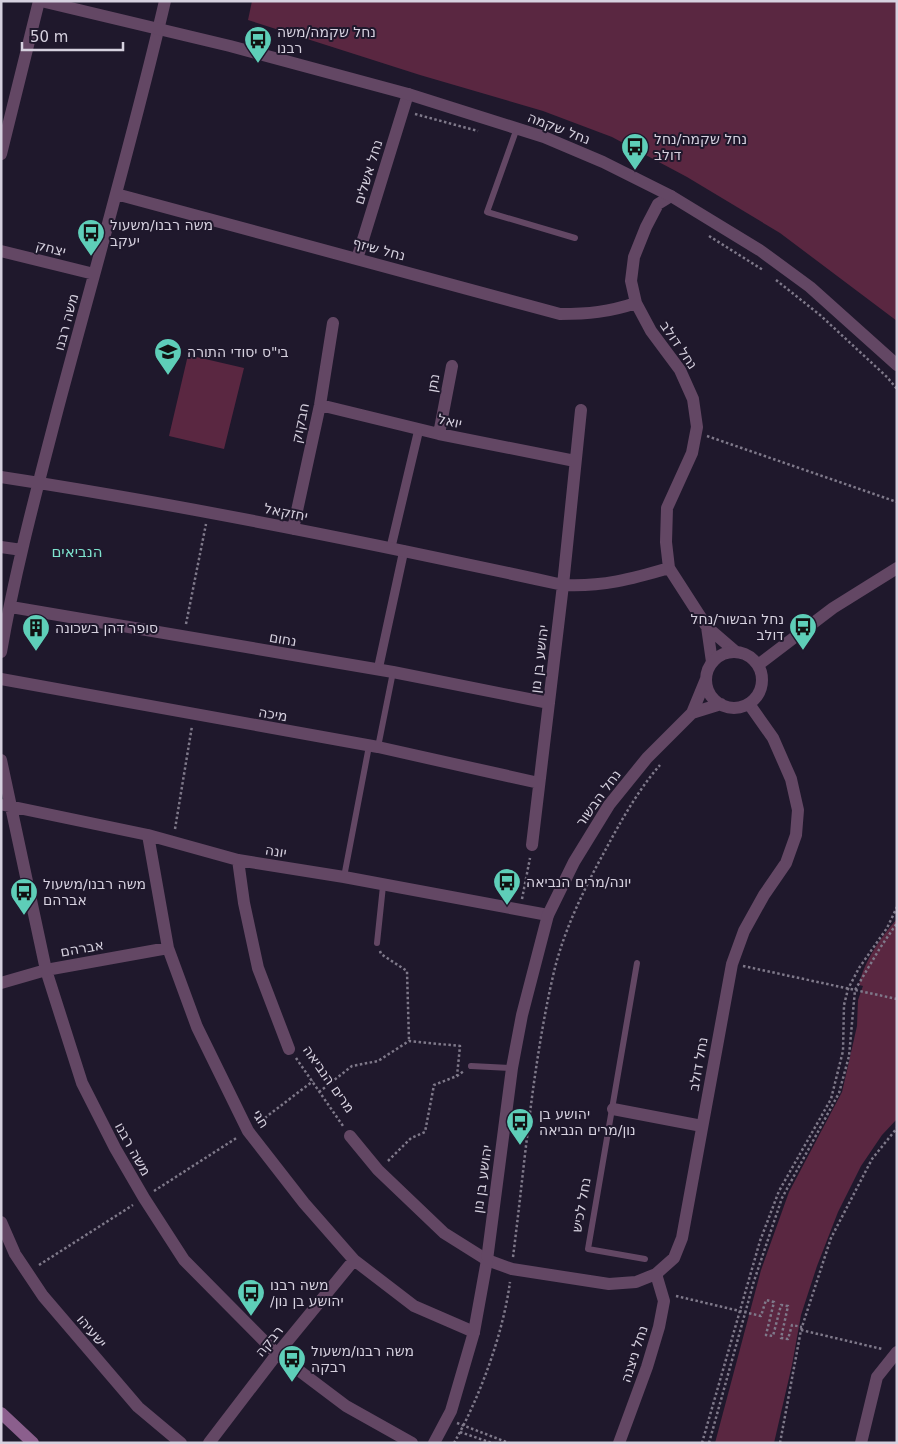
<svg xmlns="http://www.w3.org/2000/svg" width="898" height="1444" font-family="'DejaVu Sans','Noto Sans Hebrew',sans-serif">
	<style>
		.green { fill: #5a2741 }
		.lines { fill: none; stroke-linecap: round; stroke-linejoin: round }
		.path { stroke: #7f798a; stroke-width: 2.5; stroke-dasharray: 2.5 2.5; stroke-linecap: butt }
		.service { stroke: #634764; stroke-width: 6 }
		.pedestrian { stroke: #634764; stroke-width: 9 }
		.minor { stroke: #634764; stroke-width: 12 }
		.tertiary { stroke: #634764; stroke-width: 12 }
		.secondary { stroke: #8b5f8d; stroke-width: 12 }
		.labels { text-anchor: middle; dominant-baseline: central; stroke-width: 4; stroke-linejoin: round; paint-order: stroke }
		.poi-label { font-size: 14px; fill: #d6d1df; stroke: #1f182c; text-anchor: start }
		.street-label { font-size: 14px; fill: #d6d1df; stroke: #1f182c }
		.neighbourhood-label { font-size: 15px; fill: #7ee3ce; stroke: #1f182c }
	</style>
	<rect width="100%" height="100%" fill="#1f182c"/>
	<path class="green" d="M252,1H897V321L780,233L687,177L612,137L543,111L420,75L248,20Z
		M188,355L244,368L224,449L169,436Z
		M897,919V1119L882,1135L861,1166L838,1212L817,1266L801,1315L792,1365L774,1443H715L761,1270L789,1192L842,1092L857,1026L858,1000L863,986L859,985C864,961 881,937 897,919Z"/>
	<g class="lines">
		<path class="path" d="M415,114L478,131
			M709,236L763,270
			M776,280L820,315L887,377L897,389
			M707,436L897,502
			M186,624L206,524
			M175,829L192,726
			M522,899L530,858
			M380,951L381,954L407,971L409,1041
			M743,966L897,999
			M296,1058L343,1126
			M319,1092L352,1066L378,1061L409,1041L460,1046L457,1076
			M257,1124L313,1081
			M388,1161L411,1138L425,1132L434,1085L457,1076L464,1071
			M154,1191L238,1137
			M513,1257C525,1163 532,1068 553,976C563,931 585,887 607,847C622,819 639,789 660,765
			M39,1265L133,1205
			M676,1296L761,1316L766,1300L774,1302L766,1335L773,1336L781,1305L788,1306L781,1338L788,1339L792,1325L802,1327
			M801,1330L882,1349
			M457,1423L509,1443
			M460,1432L492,1443
			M454,1443C480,1397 503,1334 510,1282
			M702,1443L760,1241L779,1191L831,1099L843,1051L844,1005L848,989L859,968L887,928L897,907
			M709,1443L754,1281L782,1198L839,1093L849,1056L855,990L880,948L897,923
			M780,1443L801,1330L831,1238L872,1159L897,1128"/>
		<path class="service" d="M517,128L487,212L575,238
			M378,747L393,672
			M344,877L369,746
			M377,943L383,886
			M637,963L588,1249L645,1259
			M471,1066L512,1068"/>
		<path class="pedestrian" d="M391,547L419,429
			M378,670L404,550"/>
		<path class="minor" d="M1,154L39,1
			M116,194L560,314C588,314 609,312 636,303
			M671,196L658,204L646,227L634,257L631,281L636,303L651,331L680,370L693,399L697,427L692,453L667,508L666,542L669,568L707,627L736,652
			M1,251L94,274
			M357,259L408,94
			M320,405L439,434L575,461
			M439,434L452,366
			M1,477C190,506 377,544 563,585C602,587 632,579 669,568
			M293,529L320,405L333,323
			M1,547L22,550
			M11,607L393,672L549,703
			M707,627L712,662
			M1,652C15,570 37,489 58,408C94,273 133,138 165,1
			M1,679L378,747L539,783
			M1,760L46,970L82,1083L115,1148L144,1198L184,1260L277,1354L346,1406L412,1443
			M4,805L148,835L238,860L344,877L548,915
			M148,835L168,948L197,1027L248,1131L304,1203L354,1260L414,1306L474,1332
			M532,845L563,585L581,410
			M238,860L244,903L258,968L289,1049
			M1,983L46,970L168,948
			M613,1109L702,1126
			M350,1136L378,1170L444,1233L487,1260L512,1269L609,1284L636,1282L656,1274L674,1258L682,1238L732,964L744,931L764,895L786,863L796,835L798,810L791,779L773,738L749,704
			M1,1222L15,1254L43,1296L138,1407L181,1443
			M209,1443L277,1354L354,1260
			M619,1443L647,1367L659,1327L664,1301L656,1274
			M861,1443L877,1377L897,1352"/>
		<path class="tertiary" d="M41,1L230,46L408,94L544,137L603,162L671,196L761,251L810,287L897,365
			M706 680a28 28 0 1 1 56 0a28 28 0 1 1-56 0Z
			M758,665L833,608L897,568
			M692,713L721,704
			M434,1443L451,1411L474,1332L487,1260L512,1068L522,1015L548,915L574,862L609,805L647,758L692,713L706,679"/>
		<path class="secondary" d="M1,1413L33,1443"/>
	</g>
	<defs>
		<symbol id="bus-pin" viewBox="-11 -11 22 30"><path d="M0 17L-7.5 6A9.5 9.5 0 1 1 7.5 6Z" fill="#5eceb8" stroke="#1f182c"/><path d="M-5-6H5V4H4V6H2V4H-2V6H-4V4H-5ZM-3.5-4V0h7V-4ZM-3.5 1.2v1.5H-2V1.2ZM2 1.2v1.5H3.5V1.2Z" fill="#111"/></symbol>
		<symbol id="school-pin" viewBox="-11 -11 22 30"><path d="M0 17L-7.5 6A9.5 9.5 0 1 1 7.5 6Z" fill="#5eceb8" stroke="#1f182c"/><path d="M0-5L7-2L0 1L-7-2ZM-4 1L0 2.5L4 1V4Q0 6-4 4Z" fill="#111"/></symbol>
		<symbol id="building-pin" viewBox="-11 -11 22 30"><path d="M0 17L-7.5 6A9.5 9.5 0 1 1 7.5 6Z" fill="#5eceb8" stroke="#1f182c"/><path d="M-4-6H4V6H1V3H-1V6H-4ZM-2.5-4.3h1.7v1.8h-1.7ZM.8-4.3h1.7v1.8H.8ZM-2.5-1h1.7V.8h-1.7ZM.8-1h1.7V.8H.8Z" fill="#111"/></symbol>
	</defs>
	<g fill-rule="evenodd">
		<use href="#bus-pin" x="242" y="24" width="32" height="43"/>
		<use href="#bus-pin" x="619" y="131" width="32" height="43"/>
		<use href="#bus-pin" x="75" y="217" width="32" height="43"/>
		<use href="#school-pin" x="152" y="336" width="32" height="43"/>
		<use href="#bus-pin" x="787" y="611" width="32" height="43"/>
		<use href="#building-pin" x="20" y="612" width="32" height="43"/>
		<use href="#bus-pin" x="491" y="866" width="32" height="43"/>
		<use href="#bus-pin" x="8" y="876" width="32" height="43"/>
		<use href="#bus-pin" x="504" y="1106" width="32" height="43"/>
		<use href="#bus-pin" x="235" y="1277" width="32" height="43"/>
		<use href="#bus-pin" x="276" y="1343" width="32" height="43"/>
	</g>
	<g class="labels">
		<g class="poi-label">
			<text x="277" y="32">נחל שקמה/משה<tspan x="277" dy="16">רבנו</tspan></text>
			<text x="654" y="139">נחל שקמה/נחל<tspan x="654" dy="16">דולב</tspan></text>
			<text x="110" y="225">משה רבנו/משעול<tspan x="110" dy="16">יעקב</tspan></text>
			<text x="187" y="352">בי"ס יסודי התורה</text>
			<text x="784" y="619" text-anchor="end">נחל הבשור/נחל<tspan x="784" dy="16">דולב</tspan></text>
			<text x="55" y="628">סופר דהן בשכונה</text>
			<text x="526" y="882">יונה/מרים הנביאה</text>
			<text x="43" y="884">משה רבנו/משעול<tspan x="43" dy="16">אברהם</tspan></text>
			<text x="539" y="1114">יהושע בן<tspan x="539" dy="16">נון/מרים הנביאה</tspan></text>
			<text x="270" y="1285">משה רבנו<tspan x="270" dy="16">/יהושע בן נון</tspan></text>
			<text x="311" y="1351">משה רבנו/משעול<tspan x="311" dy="16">רבקה</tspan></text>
		</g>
		<g class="street-label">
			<text transform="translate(559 128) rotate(21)">נחל שקמה</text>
			<text transform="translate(368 172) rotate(-73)">נחל אשלים</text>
			<text transform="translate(51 248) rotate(14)">יצחק</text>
			<text transform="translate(379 249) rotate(15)">נחל שיזף</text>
			<text transform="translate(66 322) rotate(-75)">משה רבנו</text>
			<text transform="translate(679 345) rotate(56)">נחל דולב</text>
			<text transform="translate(433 383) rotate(-80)">נתן</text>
			<text transform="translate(450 421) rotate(12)">יואל</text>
			<text transform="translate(300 423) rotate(-78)">חבקוק</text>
			<text transform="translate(286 512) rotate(11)">יחזקאל</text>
			<text transform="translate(283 639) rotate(10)">נחום</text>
			<text transform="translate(539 659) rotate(-83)">יהושע בן נון</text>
			<text transform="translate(273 714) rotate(10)">מיכה</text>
			<text transform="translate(598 798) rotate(-54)">נחל הבשור</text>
			<text transform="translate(276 851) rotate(9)">יונה</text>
			<text transform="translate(82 948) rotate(-10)">אברהם</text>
			<text transform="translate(698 1064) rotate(-80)">נחל דולב</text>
			<text transform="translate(329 1079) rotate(55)">מרים הנביאה</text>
			<text transform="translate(261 1119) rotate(59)">חגי</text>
			<text transform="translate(133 1149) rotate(61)">משה רבנו</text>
			<text transform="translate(482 1179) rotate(-82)">יהושע בן נון</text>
			<text transform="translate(581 1205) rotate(-80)">נחל לכיש</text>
			<text transform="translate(92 1331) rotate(50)">ישעיהו</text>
			<text transform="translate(269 1341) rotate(-51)">רבקה</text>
			<text transform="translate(634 1354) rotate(-72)">נחל ניצנה</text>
		</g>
		<g class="neighbourhood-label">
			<text x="77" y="552">הנביאים</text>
		</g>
	</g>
	<rect width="898" height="1444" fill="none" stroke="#d6d1df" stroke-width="5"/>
	<path d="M22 42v8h101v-8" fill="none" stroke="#d6d1df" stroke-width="2.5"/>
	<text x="30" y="42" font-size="15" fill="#d6d1df" stroke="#1f182c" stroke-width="4" paint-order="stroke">50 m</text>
</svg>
